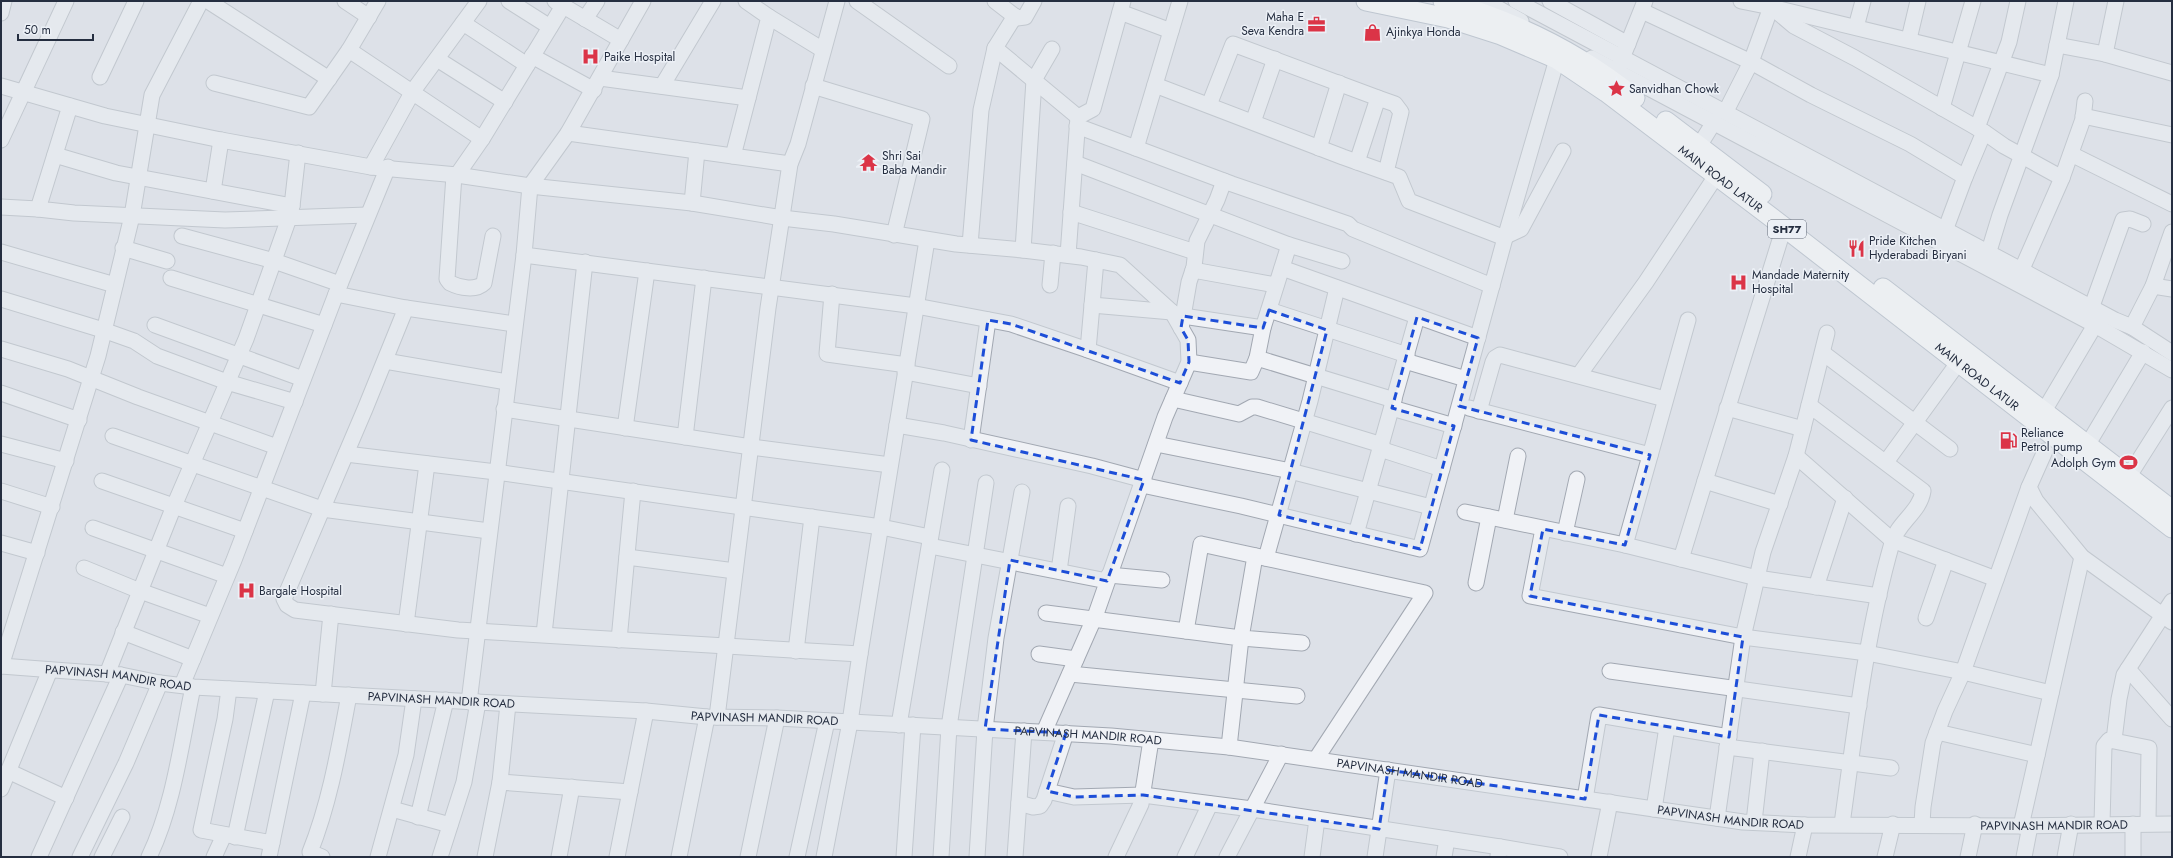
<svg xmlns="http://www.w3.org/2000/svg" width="2173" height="858" font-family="Jost,sans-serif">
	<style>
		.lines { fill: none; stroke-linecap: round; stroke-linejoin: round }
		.minor-casing { stroke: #a2a8b2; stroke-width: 17 }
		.major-casing { stroke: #9ba5b5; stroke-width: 21 }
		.minor { stroke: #f0f2f6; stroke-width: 15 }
		.major { stroke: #fff; stroke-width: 19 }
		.marked { fill: none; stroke: #1d4ed8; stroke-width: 3; stroke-dasharray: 8 5; stroke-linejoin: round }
		.labels { text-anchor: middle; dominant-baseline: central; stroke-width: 3; stroke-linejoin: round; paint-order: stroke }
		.shield { fill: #ecf0f6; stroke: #616877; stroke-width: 1 }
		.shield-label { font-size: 11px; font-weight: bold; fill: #252e40 }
		.poi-label { font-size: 12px; fill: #252e40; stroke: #ecf0f6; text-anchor: start }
		.street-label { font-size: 12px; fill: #252e40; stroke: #ecf0f6 }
	</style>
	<rect width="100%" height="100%" fill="#dde1e8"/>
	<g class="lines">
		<defs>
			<g id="minor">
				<path d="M208,1L329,79"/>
				<path d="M345,1L369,17"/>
				<path d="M509,1L550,27"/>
				<path d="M555,1L621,40"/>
				<path d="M643,1L568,133L530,186L524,255L916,306L1011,324L1088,350"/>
				<path d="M857,1L949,66"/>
				<path d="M995,1L1017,18L1025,17L1034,1"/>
				<path d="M1485,1L1521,21"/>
				<path d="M1516,1L2115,320L2132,327L2172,353"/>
				<path d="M1550,1L1628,44"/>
				<path d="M1741,1L1771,7L1773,1"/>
				<path d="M1771,7L2051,75L2000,215L1989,251"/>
				<path d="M1775,10L1794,26L1855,58L1984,132L2004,146L2062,178L2083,119L2085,101"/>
				<path d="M1642,11L1751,62L1811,95L1910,144L1965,177L1946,228"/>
				<path d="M1120,12L1171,31"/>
				<path d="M1,13L4,1"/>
				<path d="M1015,16L995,48L1078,117"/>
				<path d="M769,17L823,50"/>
				<path d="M585,19L597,1"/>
				<path d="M463,23L527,65"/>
				<path d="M1856,27L1863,1"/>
				<path d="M1909,39L1918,1"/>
				<path d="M2057,45L2105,54L2116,1"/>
				<path d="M349,50L482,139"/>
				<path d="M2105,54L2172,73"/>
				<path d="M532,56L594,90"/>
				<path d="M1592,58L2095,325L2172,370"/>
				<path d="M437,59L505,102"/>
				<path d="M1619,66L1645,1"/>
				<path d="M2051,75L2066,1"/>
				<path d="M100,77L136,1"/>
				<path d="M600,78L748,98"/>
				<path d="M214,83L309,107L349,50L378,1"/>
				<path d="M1155,85L1343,157L1399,177L1409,201L1505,238"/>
				<path d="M1,86L105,116L221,140L371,167L457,175L530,186L692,203L782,218L834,224L956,244L1023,250L1081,257L1120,265L1172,312L1188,340L1189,362L1165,417L1096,614L1044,732"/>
				<path d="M662,86L713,1"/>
				<path d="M813,86L922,119L894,235"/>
				<path d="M1378,98L1395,104L1401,112L1386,172"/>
				<path d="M1209,105L1233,44L1378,98L1357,162"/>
				<path d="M70,106L38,209L74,213L225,220L367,215"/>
				<path d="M1942,108L1973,1"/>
				<path d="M1726,111L1751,62L1771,7"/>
				<path d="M2083,116L2172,135"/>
				<path d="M1253,122L1275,59"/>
				<path d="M1077,126L1232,184L1348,224L1353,229L1492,286"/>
				<path d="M1977,128L2009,42L2018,1"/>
				<path d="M568,133L790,164"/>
				<path d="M1,140L66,1"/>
				<path d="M1699,146L1714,122"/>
				<path d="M1136,148L1180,1"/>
				<path d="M1319,148L1339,83"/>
				<path d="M2071,154L2172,204"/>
				<path d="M55,155L116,173L292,206"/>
				<path d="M733,156L769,17L746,1"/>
				<path d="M1075,163L1289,245L1342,261"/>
				<path d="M371,167L413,91L479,1"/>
				<path d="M454,175L447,279L450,283C460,288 476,291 484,283L493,236"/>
				<path d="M457,175L482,139L563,6"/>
				<path d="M1965,177L1984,132"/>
				<path d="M213,191L221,140"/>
				<path d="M692,203L697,151"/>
				<path d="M1,207L38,209"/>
				<path d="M1071,212L1195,252"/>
				<path d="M182,236L274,261L340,284"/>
				<path d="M1506,236L1521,229L1563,151"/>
				<path d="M970,245L981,110L995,48"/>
				<path d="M123,248L167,261"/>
				<path d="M1023,250L1034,80L1052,49"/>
				<path d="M1,252L115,285"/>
				<path d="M1068,255L1078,117L1093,109L1123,1"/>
				<path d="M1096,260L1088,350L1180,383"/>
				<path d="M1282,268L1478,338"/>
				<path d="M2022,269L2062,178"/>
				<path d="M1193,270L1276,285"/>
				<path d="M171,278L324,325"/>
				<path d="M1050,285L1053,253"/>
				<path d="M2153,286L2172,289"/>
				<path d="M336,294L406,308L514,324"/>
				<path d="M832,294L827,354L907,365"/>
				<path d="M1,299L103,330L134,341L157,356L227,382L295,402"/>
				<path d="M1092,305L1172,312"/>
				<path d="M2092,306L2123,220L2130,219L2143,224"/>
				<path d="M406,308L365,409L284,599L287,605L295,610L458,630L860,654"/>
				<path d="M1269,310L1407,355"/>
				<path d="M1183,316L1263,328"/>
				<path d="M1688,320L1625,545L1757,578L1879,596"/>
				<path d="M155,325L303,379"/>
				<path d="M2132,327L2153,286L2172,232"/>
				<path d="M1181,328L1189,282L1194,267L1197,241L1217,200L1224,181"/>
				<path d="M1,349L68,369L138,397L277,447"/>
				<path d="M1823,353L1950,449"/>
				<path d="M1257,358L1394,400"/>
				<path d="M385,361L507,382"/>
				<path d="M1405,361L1466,379"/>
				<path d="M1189,362L1251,372L1257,358L1263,328L1289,245"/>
				<path d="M905,372L979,386"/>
				<path d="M1579,375L1646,282L1716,176"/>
				<path d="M1,393L79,420"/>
				<path d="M1173,399L1239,414L1252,407H1257L1382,445"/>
				<path d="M1809,405L1827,333"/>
				<path d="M1392,408L1454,426"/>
				<path d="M1469,408L1650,455"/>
				<path d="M1727,408L1803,429"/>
				<path d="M504,409L751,447L890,465"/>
				<path d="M1479,411L1493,362L1495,358L1500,355L1665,399"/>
				<path d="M2044,411L2095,325"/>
				<path d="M897,425L944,433L1092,466L1144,480"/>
				<path d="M625,428L647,271"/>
				<path d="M113,436L322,509L489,531"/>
				<path d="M685,437L704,278"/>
				<path d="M971,440L988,320"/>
				<path d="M1,444L66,461"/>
				<path d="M1156,444L1286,470L1431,507"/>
				<path d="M2088,444L2143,352"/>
				<path d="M1380,449L1442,469"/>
				<path d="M2045,451L2029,487L2036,501L2082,557L2172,622"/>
				<path d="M346,454L496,472L881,527L930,537"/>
				<path d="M1796,456L1892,540L1996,579"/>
				<path d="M1886,462L1958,363"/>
				<path d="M2129,476L2172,408"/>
				<path d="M102,481L245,531"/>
				<path d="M1142,485L1241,506L1420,549L1505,238L1557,59"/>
				<path d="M1,491L52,507"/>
				<path d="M1780,504L1705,481L1784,227"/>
				<path d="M1465,512L1625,545"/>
				<path d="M1505,520L1518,456"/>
				<path d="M93,528L227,576"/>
				<path d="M1543,529L1530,596L1743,637L1867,653L1963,672L2051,693"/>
				<path d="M1565,533L1577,479"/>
				<path d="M1356,534L1417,317"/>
				<path d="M1,543L37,553"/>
				<path d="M930,546L1107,581"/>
				<path d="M1255,556L1241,638L1302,643"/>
				<path d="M627,557L735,571"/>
				<path d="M1266,558L1310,401L1337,288"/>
				<path d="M1681,559L1705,481"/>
				<path d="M84,568L140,591L210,616"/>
				<path d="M1059,571L1068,506"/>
				<path d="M1109,575L1162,580"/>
				<path d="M1476,583L1489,517"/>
				<path d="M1816,587L1845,498"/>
				<path d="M1046,613L1186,631"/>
				<path d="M1926,618L1946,560"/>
				<path d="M406,624L427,464"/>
				<path d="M123,632L193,659"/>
				<path d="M544,634L585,262"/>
				<path d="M619,640L633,491"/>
				<path d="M796,651L812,517"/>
				<path d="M1039,654L1076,659"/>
				<path id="s1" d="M1,666L121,675L160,683L193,687L646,711L707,717L777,718L1111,736L1229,747L1743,822L1805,825L2021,826L2172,824"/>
				<path d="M1,666L98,356L132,216L152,95L201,1"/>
				<path d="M2128,669L2172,719"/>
				<path d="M1610,671L1859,706"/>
				<path d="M107,674L174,506L246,339L289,218L292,206L298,153"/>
				<path d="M1070,674L1297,696"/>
				<path d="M182,685L234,560L336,294L388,167"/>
				<path d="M229,689L225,719L201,830L272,843"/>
				<path d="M323,694L331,614"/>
				<path d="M469,702L524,255"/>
				<path d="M717,717L768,308L790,164L798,144L837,1"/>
				<path d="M899,725L942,470"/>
				<path d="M1937,732L2037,755"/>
				<path d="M2114,740L2119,699L2124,675L2172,601"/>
				<path d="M1229,747L1241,638L1186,631L1201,544L1425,593L1316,759"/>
				<path d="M1727,747L1891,768"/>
				<path d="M8,771L66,798"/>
				<path d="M500,782L508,704"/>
				<path d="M1,789L50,670"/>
				<path d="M1047,791L1074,797L1143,795L1252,809L1500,847"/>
				<path d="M1585,799L1599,715L1729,737"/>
				<path d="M1019,803L1033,807L1040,806L1044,800L1066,733"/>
				<path d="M392,809L450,825"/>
				<path d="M1654,809L1667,727"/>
				<path d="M418,817L446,700"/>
				<path d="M1717,818L1743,637L1763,552L1796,456L1809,405L1923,491C1920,512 1897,523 1892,543C1866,634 1855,730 1842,824"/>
				<path d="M1754,822L1762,751"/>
				<path d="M1922,824L1923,807L1933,743L1945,711L1963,672L2029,487"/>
				<path d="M2102,824L2104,746L2109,740L2149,748L2148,823"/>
				<path d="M2133,824V857"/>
				<path d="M2021,826L2082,557"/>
				<path d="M235,837L267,691"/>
				<path d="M1498,856L1500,847L1560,857"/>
				<path d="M39,857L121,675"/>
				<path d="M80,857L126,763L160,683"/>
				<path d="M102,857L122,817"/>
				<path d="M149,857C174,805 181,743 193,687"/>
				<path d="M214,857L224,835"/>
				<path d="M269,857L303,693"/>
				<path d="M322,857L310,852C330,802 339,748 349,695"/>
				<path d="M378,857L406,755L414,699"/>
				<path d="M440,857L464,782L478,702"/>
				<path d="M485,857L500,782L630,792"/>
				<path d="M559,857L572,787"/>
				<path d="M617,857L646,711"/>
				<path d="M679,857L707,717"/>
				<path d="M748,857L777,718"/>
				<path d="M797,857L827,721"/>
				<path d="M824,857L850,722L860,654L927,240"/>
				<path d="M904,857L913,725"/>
				<path d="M941,857L949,727L986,483"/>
				<path d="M977,857L985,729L996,638L1022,492"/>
				<path d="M1015,857L1024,731"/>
				<path d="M1116,857L1141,804L1151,740"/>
				<path d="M1185,857L1210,804"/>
				<path d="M1227,857L1281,754"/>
				<path d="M1312,857L1317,819"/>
				<path d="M1375,857L1388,770"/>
				<path d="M1444,857L1447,839"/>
				<path d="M1599,857L1610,802"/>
				<path d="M1798,857L1805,825"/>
				<path d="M1885,857L1893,824"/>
				<path d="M1968,857L1975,824"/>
				<path d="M2024,857L2030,826"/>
				<path d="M2065,857L2071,824"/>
			</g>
			<g id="major">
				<path id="s2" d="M1366,1L1448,18L1501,35L1557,59L1606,92L1784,227L2172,528"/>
				<path d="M1443,1C1457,4 1470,9 1484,14C1540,34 1588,60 1635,98"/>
				<path d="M1666,121L1762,194"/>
				<path d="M1883,288L2172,510"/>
			</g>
		</defs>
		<use href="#minor" class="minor-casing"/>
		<use href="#major" class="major-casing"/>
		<use href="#minor" class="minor"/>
		<use href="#major" class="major"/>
	</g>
	<path d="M0 0H2173V858H0ZM1269,310L1327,330L1279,515L1420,549L1454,426L1392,408L1417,317L1478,338L1459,406L1650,455L1625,545L1543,529L1530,596L1743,637L1729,737L1599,715L1585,799L1388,770L1379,829L1143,795L1074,797L1047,791L1066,733L985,729L1010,560L1107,581L1144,480L971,440L988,320L1011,324L1180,383L1189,362L1188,340L1181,328L1183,316L1263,328Z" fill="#dde1e8" fill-opacity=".55" fill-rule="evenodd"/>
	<path class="marked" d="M1269,310L1327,330L1279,515L1420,549L1454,426L1392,408L1417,317L1478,338L1459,406L1650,455L1625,545L1543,529L1530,596L1743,637L1729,737L1599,715L1585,799L1388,770L1379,829L1143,795L1074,797L1047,791L1066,733L985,729L1010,560L1107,581L1144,480L971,440L988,320L1011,324L1180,383L1189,362L1188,340L1181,328L1183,316L1263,328Z"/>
	<defs>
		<symbol id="office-bare" viewBox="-9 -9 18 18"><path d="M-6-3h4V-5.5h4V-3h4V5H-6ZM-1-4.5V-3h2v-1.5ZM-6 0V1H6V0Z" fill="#db3447" stroke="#ecf0f6" stroke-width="2.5" paint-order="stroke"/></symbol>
		<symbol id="shop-bare" viewBox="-9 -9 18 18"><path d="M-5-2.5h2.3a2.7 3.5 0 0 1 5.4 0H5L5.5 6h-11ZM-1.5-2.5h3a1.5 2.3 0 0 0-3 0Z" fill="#db3447" stroke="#ecf0f6" stroke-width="2.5" paint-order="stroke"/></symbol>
		<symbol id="hospital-bare" viewBox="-9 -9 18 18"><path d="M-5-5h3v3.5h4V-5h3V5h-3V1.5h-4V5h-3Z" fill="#db3447" stroke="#ecf0f6" stroke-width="2.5" paint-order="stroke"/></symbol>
		<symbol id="sight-bare" viewBox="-9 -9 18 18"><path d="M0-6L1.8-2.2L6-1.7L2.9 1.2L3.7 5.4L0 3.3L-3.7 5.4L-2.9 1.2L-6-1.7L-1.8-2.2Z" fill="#db3447" stroke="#ecf0f6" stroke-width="2.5" paint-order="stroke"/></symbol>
		<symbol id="temple-bare" viewBox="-9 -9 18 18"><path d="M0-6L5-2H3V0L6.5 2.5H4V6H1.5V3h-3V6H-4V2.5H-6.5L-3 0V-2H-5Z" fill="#db3447" stroke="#ecf0f6" stroke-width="2.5" paint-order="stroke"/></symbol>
		<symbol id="restaurant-bare" viewBox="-9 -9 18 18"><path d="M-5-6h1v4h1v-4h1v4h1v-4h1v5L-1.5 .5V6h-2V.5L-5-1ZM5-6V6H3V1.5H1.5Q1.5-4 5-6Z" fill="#db3447" stroke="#ecf0f6" stroke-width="2.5" paint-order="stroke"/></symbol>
		<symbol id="fuel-bare" viewBox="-9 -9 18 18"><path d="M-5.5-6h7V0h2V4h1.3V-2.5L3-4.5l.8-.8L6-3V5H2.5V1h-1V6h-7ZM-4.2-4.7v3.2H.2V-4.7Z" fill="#db3447" stroke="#ecf0f6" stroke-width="2.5" paint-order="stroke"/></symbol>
		<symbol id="stadium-bare" viewBox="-9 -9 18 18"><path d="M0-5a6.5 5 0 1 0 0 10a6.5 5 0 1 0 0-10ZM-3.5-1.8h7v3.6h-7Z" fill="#db3447" stroke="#ecf0f6" stroke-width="2.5" paint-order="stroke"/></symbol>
	</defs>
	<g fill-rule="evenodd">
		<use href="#office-bare" x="1304" y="12" width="25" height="25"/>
		<use href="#shop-bare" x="1360" y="20" width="25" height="25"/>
		<use href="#hospital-bare" x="578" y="44" width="25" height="25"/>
		<use href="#sight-bare" x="1604" y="76" width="25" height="25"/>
		<use href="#temple-bare" x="856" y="150" width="25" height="25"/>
		<use href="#restaurant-bare" x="1844" y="236" width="25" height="25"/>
		<use href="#hospital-bare" x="1726" y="270" width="25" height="25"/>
		<use href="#fuel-bare" x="1996" y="428" width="25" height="25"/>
		<use href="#stadium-bare" x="2116" y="450" width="25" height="25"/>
		<use href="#hospital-bare" x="234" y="578" width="25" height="25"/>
	</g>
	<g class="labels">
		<rect class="shield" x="1768" y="220" width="38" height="18" rx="3"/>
		<g class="shield-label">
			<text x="1787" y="229">SH77</text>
		</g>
		<g class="poi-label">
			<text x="1304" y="17" text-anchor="end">Maha E<tspan x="1304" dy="14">Seva Kendra</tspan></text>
			<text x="1386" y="32">Ajinkya Honda</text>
			<text x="604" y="57">Paike Hospital</text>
			<text x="1629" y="89">Sanvidhan Chowk</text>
			<text x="882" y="156">Shri Sai<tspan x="882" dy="14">Baba Mandir</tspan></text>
			<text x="1869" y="241">Pride Kitchen<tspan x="1869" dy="14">Hyderabadi Biryani</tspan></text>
			<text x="1752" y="275">Mandade Maternity<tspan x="1752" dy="14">Hospital</tspan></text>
			<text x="2021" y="433">Reliance<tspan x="2021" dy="14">Petrol pump</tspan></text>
			<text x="2116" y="463" text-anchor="end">Adolph Gym</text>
			<text x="259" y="591">Bargale Hospital</text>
		</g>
		<g class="street-label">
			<text stroke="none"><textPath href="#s2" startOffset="403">MAIN ROAD LATUR</textPath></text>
			<text stroke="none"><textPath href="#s2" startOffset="727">MAIN ROAD LATUR</textPath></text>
			<text stroke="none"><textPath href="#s1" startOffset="118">PAPVINASH MANDIR ROAD</textPath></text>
			<text stroke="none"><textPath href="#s1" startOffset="442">PAPVINASH MANDIR ROAD</textPath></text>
			<text stroke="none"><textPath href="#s1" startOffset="766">PAPVINASH MANDIR ROAD</textPath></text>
			<text stroke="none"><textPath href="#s1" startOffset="1090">PAPVINASH MANDIR ROAD</textPath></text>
			<text stroke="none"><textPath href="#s1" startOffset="1414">PAPVINASH MANDIR ROAD</textPath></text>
			<text stroke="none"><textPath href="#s1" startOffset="1738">PAPVINASH MANDIR ROAD</textPath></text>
			<text stroke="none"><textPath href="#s1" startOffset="2062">PAPVINASH MANDIR ROAD</textPath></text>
		</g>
	</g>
	<rect width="2173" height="858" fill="none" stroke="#252e40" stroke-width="4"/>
	<path d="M18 34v6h75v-6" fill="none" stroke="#252e40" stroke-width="2"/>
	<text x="24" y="34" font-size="12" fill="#252e40" stroke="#ecf0f6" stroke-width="3" paint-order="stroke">50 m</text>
</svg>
